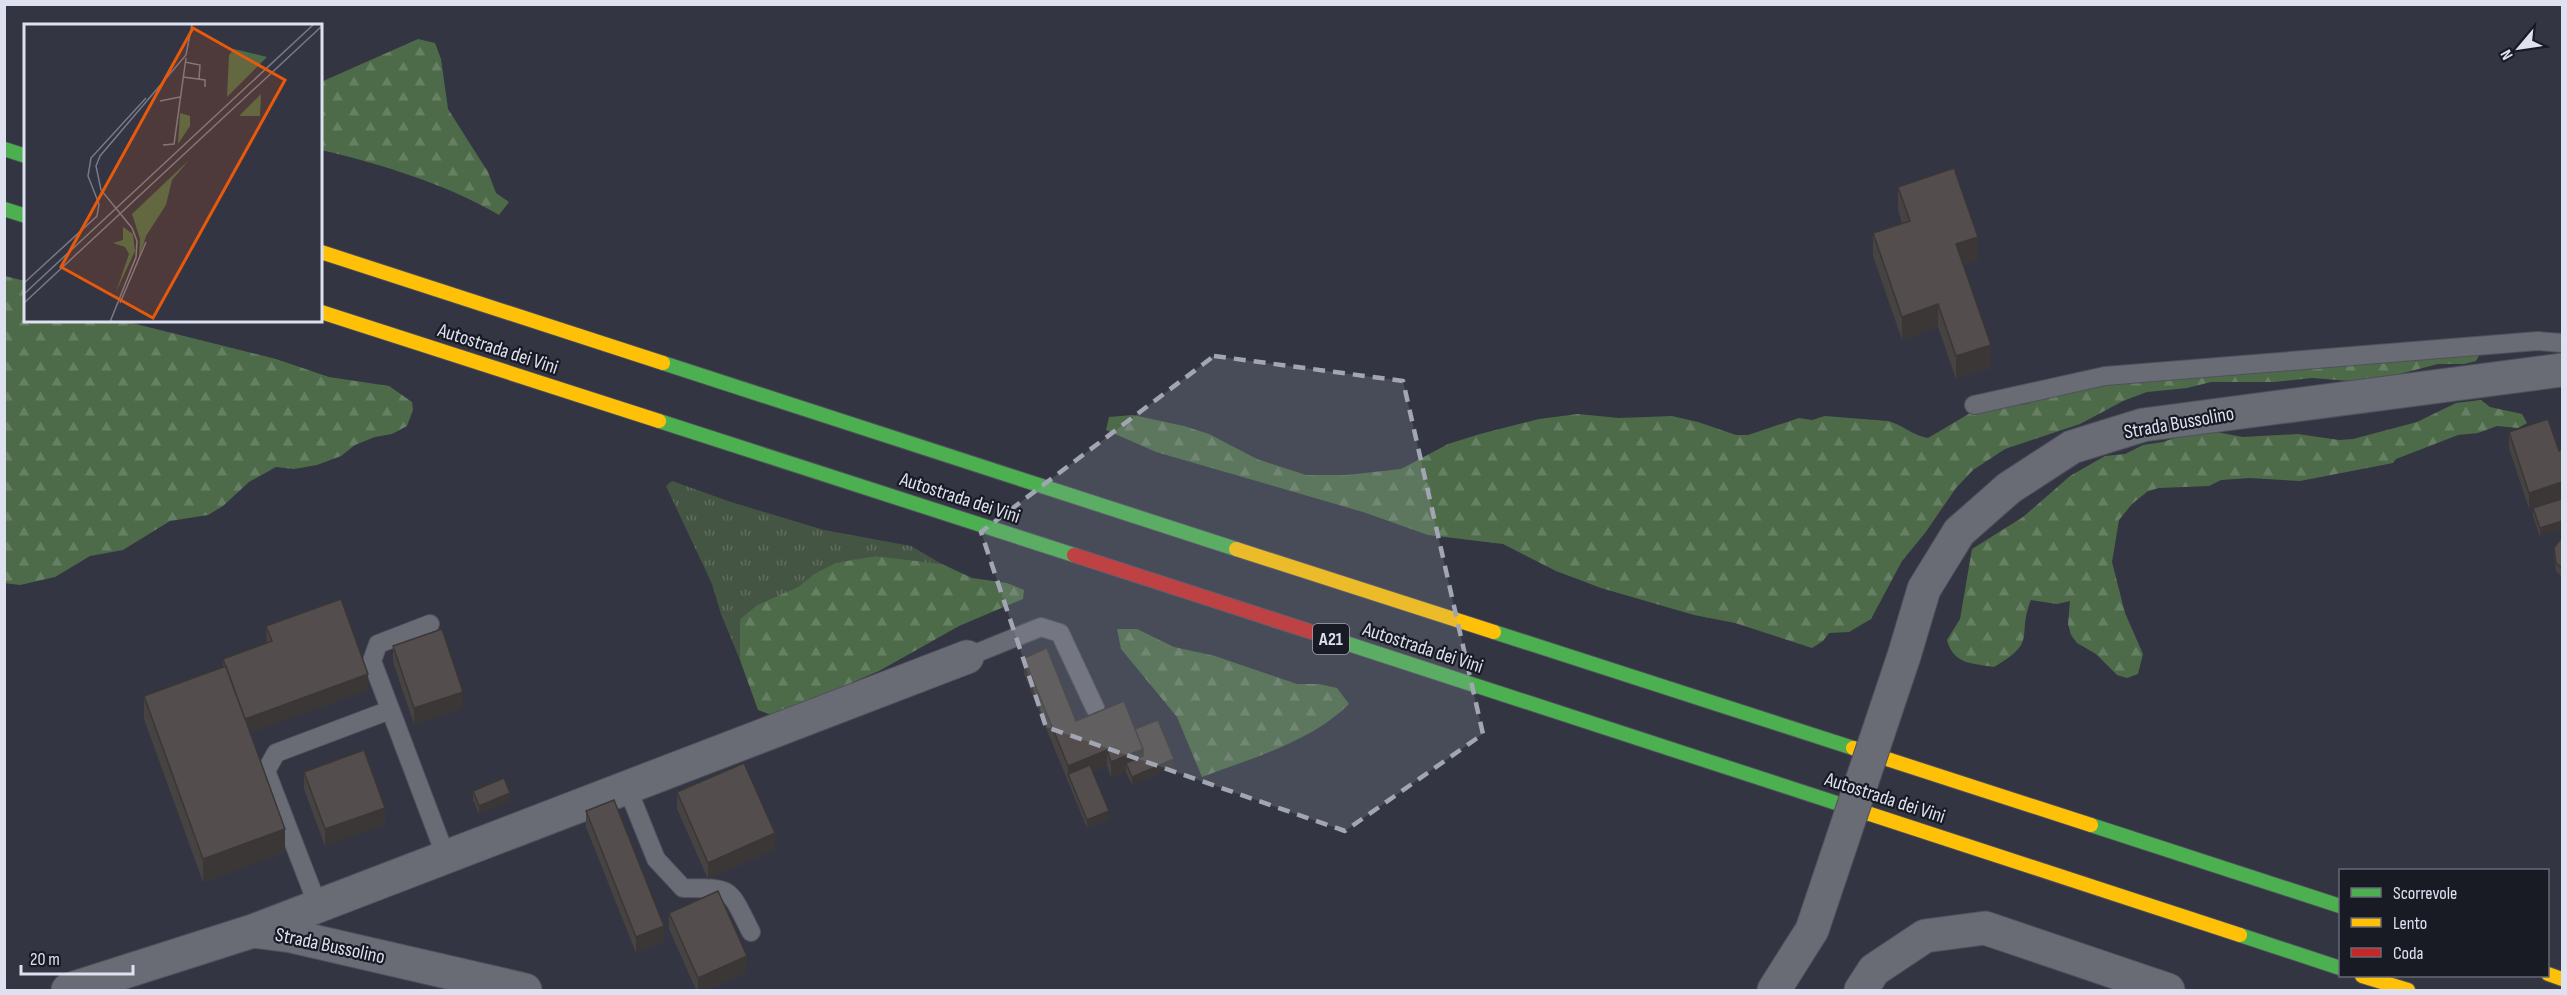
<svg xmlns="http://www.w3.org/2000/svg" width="2567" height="995" font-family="'Sofia Sans Condensed',sans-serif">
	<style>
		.grass { fill: url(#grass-tufts) }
		.forest { fill: url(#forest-firs) }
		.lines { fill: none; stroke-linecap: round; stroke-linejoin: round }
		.lane-casing { stroke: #4f515c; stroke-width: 20 }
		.street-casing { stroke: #4f515c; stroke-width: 35 }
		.fast-casing { stroke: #4f515c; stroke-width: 16 }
		.slow-casing { stroke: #4f515c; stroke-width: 16 }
		.jam-casing { stroke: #4f515c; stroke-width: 16 }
		.lane { stroke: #696b75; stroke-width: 18 }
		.street { stroke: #696b75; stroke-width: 33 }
		.fast { stroke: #4caf50; stroke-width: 14 }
		.slow { stroke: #ffc107; stroke-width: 14 }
		.jam { stroke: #c62828; stroke-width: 14 }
		.street-bridge-casing { stroke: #4f515c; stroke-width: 35; stroke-linecap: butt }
		.street-bridge { stroke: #696b75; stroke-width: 33 }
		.wall { fill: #474342 }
		.shaded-wall { fill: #3a3736 }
		.building { fill: #534e4d; stroke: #3a3736; stroke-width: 1.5 }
		.marked { fill: #a2a5b3; fill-opacity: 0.2; stroke: #a2a5b3; stroke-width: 4.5; stroke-dasharray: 12 8; stroke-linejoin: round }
		.labels { text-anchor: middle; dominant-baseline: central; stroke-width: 4.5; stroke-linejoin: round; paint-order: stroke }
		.shield { fill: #181a24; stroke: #a3a5b3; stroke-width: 1.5 }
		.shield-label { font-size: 18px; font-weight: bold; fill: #dee1f0 }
		.street-label { font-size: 20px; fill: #dee1f0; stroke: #181a24 }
		.inset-road { fill: none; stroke: #777a88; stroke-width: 1.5 }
		.view { fill: #e8590c; fill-opacity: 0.15; stroke: #e8590c; stroke-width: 3 }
		.inset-edge { fill: none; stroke: #dee1f0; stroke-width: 3 }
	</style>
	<defs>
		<pattern id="grass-tufts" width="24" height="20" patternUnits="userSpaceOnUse" patternTransform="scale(1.5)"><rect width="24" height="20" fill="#445643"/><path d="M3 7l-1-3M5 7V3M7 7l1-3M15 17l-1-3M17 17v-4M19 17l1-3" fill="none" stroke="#5f6e5e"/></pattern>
		<pattern id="forest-firs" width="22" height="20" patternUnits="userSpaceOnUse" patternTransform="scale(1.5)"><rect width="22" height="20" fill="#4d6b49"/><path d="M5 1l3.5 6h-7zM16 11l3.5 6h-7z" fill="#668064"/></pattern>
	</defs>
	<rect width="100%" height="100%" fill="#333542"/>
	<path class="grass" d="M672,481L731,502L824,530L911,546L942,564L876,556L836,564L814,574L798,587L757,605L740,619V660L721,614L712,584L666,486Z"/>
	<path class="forest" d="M418,39L435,43L441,59L448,109L488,172L496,193L509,202L499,215C449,185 378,163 321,150V82Z
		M5,276L25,281L26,321H124L276,359L329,377L389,386L412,402L413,410L407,426L392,434L375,437L355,445L341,456L317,465L294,469L276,467L249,482L223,506L208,515L170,521L123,550L90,556L55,577L20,585L4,583Z
		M2481,352L2476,361L2464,364H2438L2388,377L2350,381L2312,378L2274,382H2211L2187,388L2147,392L2123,401L2080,424L2005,449L1973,470L1956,488L1925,533L1902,561L1871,619L1849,632L1829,633L1823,641L1812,648L1735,623L1694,615L1601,588L1556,571L1503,544L1428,535L1363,512L1156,452L1106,430L1109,417L1133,415L1184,426L1209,434L1257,459L1306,475H1346L1401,469L1448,444L1480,434L1539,419L1578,414L1619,418L1672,416L1698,422L1736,435H1748L1799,418L1812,420L1825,416L1888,421C1903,425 1913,436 1928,438L1977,409L2026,404L2098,382Z
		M2481,400L2490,407L2522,414L2527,423L2518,428L2497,426L2478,433L2458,435L2396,459L2393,463L2300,481L2249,478L2221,480L2209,486L2159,488L2148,491L2132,504L2119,520L2112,562L2125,613L2143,654L2138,674L2127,678L2117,675L2096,654L2077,643L2071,635L2068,624L2070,601L2057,604L2031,600C2016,637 2039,641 1994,667C1972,663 1954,665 1947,640L1960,619L1972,549L2023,517L2070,476L2105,456L2125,454L2143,445L2163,442L2200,429L2243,437L2298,434L2339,440L2353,439L2417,422L2456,403Z
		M876,556L942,564L972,578L1007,583L1024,590L1023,599L959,626L879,671L774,716L758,710L740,660V619L757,605L798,587L814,574L836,563Z
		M1117,629H1137L1174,647L1215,656L1297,684H1319L1337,688L1349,704C1311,742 1252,758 1202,777L1177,717L1121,649Z"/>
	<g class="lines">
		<defs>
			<path id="lane" d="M1974,405L2105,376L2538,341L2562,343
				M430,624L378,644L372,661L446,857
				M967,657L1041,627L1060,633L1095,708
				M627,787L656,859L683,888C734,888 728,887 751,932
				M318,906L266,771L276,753L390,710"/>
			<path id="street" d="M1904,656L1924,589L1959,532L2009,488L2072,447L2143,425L2562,370
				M253,931L967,657
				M68,990L253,931L291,936L525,990
				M1774,990L1812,930
				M1861,990L1874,970L1925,936L1985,928L2168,990"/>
			<path id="fast" d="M4,149L26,156
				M4,209L26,216
				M663,363L1236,549
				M659,421L1074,555
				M1494,632L1853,748
				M1321,635L1870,814
				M2091,825L2340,906
				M2240,935L2340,968"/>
			<path id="slow" d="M321,252L663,363
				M321,312L659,421
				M1236,549L1494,632
				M1853,748L2091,825
				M1870,814L2240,935
				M2548,974L2562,979
				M2362,976L2408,990"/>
			<path id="jam" d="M1074,555L1321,635"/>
		</defs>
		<use href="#lane" class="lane-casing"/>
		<use href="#street" class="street-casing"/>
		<use href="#fast" class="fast-casing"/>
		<use href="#slow" class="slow-casing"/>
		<use href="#jam" class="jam-casing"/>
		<use href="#lane" class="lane"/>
		<use href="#street" class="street"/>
		<use href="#fast" class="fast"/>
		<use href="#slow" class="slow"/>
		<use href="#jam" class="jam"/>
		<defs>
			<path id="street-bridge" d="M1812,930L1904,656"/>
		</defs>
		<use href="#street-bridge" class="street-bridge-casing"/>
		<use href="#street-bridge" class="street-bridge"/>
	</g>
	<path class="wall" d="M1898,187L1978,260L1963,265L1991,368L1956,379L1938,327L1902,340L1873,256V233L1902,223L1898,210Z
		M2509,432L2559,451L2562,499L2529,509L2509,448Z
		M2562,499L2540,537L2533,516V508Z
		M2562,537V577L2556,571L2554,556V548Z
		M266,626L368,690L250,733L285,852L203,882L144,719V696L223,667V659L267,643Z
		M393,646L463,708L414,724L393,662Z
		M1024,658L1076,721L1135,729L1174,767L1132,785L1126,772L1111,778L1107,766L1093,772L1109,819L1087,828L1024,674Z
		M304,772L385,824L325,846L304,789Z
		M473,791L510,801L479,814L473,800Z
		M677,792L775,849L708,879L677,809Z
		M586,811L664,942L636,953L586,827Z
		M669,913L747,972L706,990H696L669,929Z"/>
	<path class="shaded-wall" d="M1978,237V260L1956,267V244Z
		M1938,304V327L1902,340V317Z
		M1991,345V368L1956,379V356Z
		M2562,482V499L2529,509V493Z
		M2562,521V529L2540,537V528Z
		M368,674V690L245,735V719Z
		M463,692V708L414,724V708Z
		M1143,749V765L1126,763V772L1111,778V762Z
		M1107,750V766L1071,781L1068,774V766Z
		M1174,759V767L1132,785V777Z
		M510,793V801L479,814V806Z
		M385,808V824L325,846V829Z
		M1109,811V819L1087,828V820Z
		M285,829V852L203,882V859Z
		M775,833V849L708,879V863Z
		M664,926V942L636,953V937Z
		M747,956V972L706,990H698V978Z"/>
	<path class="building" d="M1954,168L1978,237L1956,244L1991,345L1956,356L1938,304L1902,317L1873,233L1910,221L1898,187Z
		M2548,419L2559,451L2562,449V482L2529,493L2509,432Z
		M2562,499V521L2540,528L2533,508Z
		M2562,537V568L2556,563L2554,548Z
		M341,599L368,674L245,719L223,659L272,641L266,626Z
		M442,629L463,692L414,708L393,646Z
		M1047,648L1076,721L1124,701L1143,749L1111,762L1107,750L1068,766L1024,658Z
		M226,666L285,829L203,859L144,696Z
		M1158,720L1174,759L1132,777L1126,763L1143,756V749L1135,729Z
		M364,750L385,808L325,829L304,772Z
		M744,763L775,833L708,863L677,792Z
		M1090,765L1109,811L1087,820L1068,774Z
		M504,778L510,793L479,806L473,791Z
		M614,800L664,926L636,937L586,811Z
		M718,891L747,956L698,978L669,913Z"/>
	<path class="marked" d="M1214,356L1403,381L1483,734L1345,831L1046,727L981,532Z"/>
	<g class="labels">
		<rect class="shield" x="1313" y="624" width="36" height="30" rx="4.5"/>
		<g class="shield-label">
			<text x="1331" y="639">A21</text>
		</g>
		<g class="street-label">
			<text transform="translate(498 349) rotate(18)">Autostrada dei Vini</text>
			<text transform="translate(2179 423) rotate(-10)">Strada Bussolino</text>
			<text transform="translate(960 498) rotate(18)">Autostrada dei Vini</text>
			<text transform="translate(1423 648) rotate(18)">Autostrada dei Vini</text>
			<text transform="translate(1885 798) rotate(18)">Autostrada dei Vini</text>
			<text transform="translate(330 946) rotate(12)">Strada Bussolino</text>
		</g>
	</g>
	<g transform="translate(24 24)">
		<rect width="298" height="298" fill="#333542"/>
		<path d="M210,25L243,33L203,73L205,31ZM237,70L236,92H216V91ZM156,89L166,92V102L154,120ZM165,136L148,156L142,181L122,212L115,235L116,215L108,190ZM99,203L109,210L111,227L92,268L105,230L101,223L89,219L99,216Z" fill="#4d6b49"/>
		<path class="inset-road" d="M161,38L176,41L175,55M159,53L181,56V63M136,77L156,73M139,121L150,120L162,34M0,259L73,192L75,180L64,152L67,134L122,74M0,270L290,0M0,279L299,1M96,279L122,218M86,298L112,233L113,217L108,204L77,166L72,142L76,132L162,31L168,0"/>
		<path class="view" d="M169,4L261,56L129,294L37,243Z"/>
		<rect width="298" height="298" class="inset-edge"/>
	</g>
	<rect width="2567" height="995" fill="none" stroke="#dee1f0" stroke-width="12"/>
	<rect x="2339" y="869" width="210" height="108" fill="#181a24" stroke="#676a76" stroke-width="1.5"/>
	<rect x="2351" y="888" width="30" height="9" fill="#4caf50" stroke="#676a76" stroke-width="1.5"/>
	<text x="2393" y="899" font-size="18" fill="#dee1f0">Scorrevole</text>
	<rect x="2351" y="918" width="30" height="9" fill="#ffc107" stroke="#676a76" stroke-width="1.5"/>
	<text x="2393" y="929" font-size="18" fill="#dee1f0">Lento</text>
	<rect x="2351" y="948" width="30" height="9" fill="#c62828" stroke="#676a76" stroke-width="1.5"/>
	<text x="2393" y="959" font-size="18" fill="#dee1f0">Coda</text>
	<g transform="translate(2519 48) rotate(241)" stroke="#181a24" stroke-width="4.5" paint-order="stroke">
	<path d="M0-4.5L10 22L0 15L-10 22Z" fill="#dee1f0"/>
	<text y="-9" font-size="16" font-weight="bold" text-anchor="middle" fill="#dee1f0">N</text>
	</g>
	<path d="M21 965v9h112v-9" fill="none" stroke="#dee1f0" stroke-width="3"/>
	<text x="30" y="965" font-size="18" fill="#dee1f0" stroke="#181a24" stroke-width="4.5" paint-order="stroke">20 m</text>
</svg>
